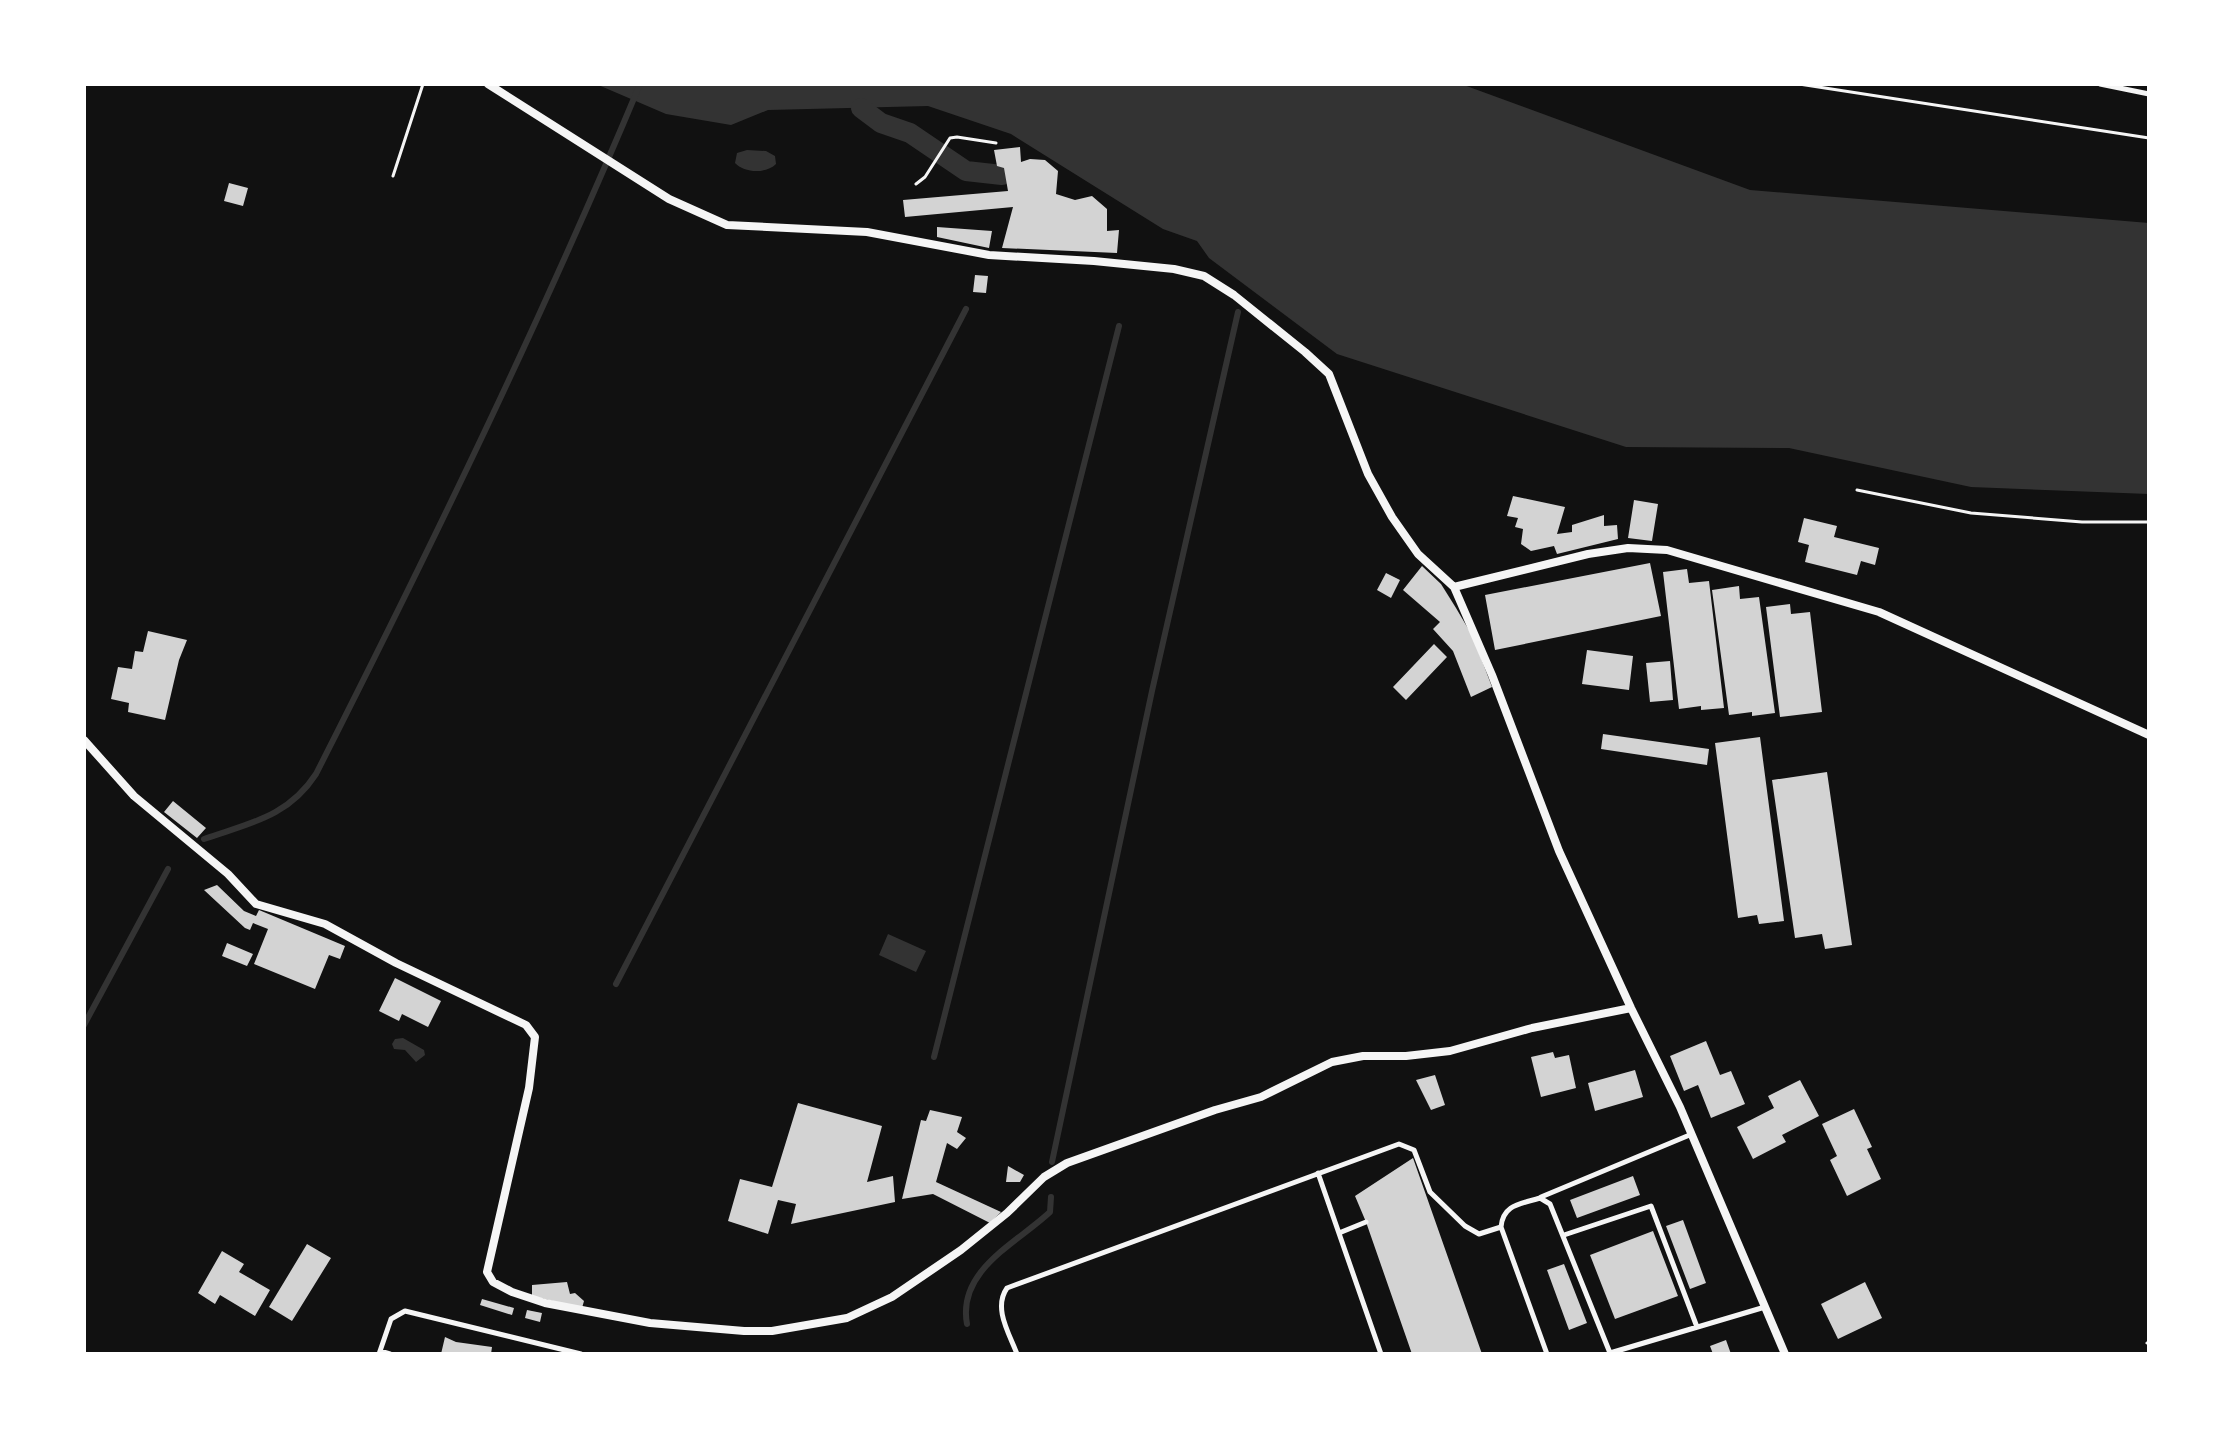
<svg xmlns="http://www.w3.org/2000/svg" width="2233" height="1438" font-family="'Asap Condensed',sans-serif">
	<style>
		.water { fill: #333 }
		.lines { fill: none; stroke-linecap: round; stroke-linejoin: round }
		.stream { stroke: #333; stroke-width: 6 }
		.canal { stroke: #333; stroke-width: 20 }
		.building { fill: #d3d3d3 }
		.path { stroke: #f5f5f5; stroke-width: 3 }
		.service { stroke: #f5f5f5; stroke-width: 5 }
		.minor { stroke: #f5f5f5; stroke-width: 8 }
	</style>
	<rect width="100%" height="100%" fill="#111"/>
	<path class="water" d="M596,84H1461L1750,190L2149,223V494L1971,487L1789,448L1626,447L1337,354L1209,258L1197,241L1163,229L1011,134L928,106L768,110L731,125L666,114Z
		M747,150L766,151L775,156L776,164C766,174 744,173 735,163L737,153Z
		M888,934L926,951L916,972L879,955Z
		M403,1038L424,1050L425,1055L416,1062L405,1050L394,1049L392,1044L395,1039Z"/>
	<g class="lines">
		<path class="stream" d="M204,839C250,823 288,817 316,774C431,547 542,319 640,84
			M616,984L966,309
			M84,1025L168,869
			M934,1057L1119,326
			M1052,1162L1152,691L1238,312
			M967,1324C957,1270 1017,1243 1050,1212L1051,1197"/>
		<path class="canal" d="M861,108L881,123L910,133L966,171L1002,175"/>
	</g>
	<path class="building" d="M1020,147L1021,162L1030,159L1045,160L1058,171L1056,194L1075,200L1092,196L1107,209V231L1119,230L1117,253L1002,248L1013,207L905,217L903,200L1008,191L1004,168L997,166L994,150Z
		M229,183L248,188L243,206L224,201Z
		M937,227L992,231L989,248L937,237Z
		M975,275L988,276L986,293L973,292Z
		M1513,496L1565,507L1557,534L1572,532V525L1604,515V526L1617,525L1618,539L1557,554L1554,546L1531,551L1521,544L1523,529L1515,527L1518,518L1507,516Z
		M1634,500L1658,504L1652,541L1628,538Z
		M1804,518L1837,526L1834,537L1879,548L1875,565L1861,561L1857,575L1805,562L1809,545L1798,542Z
		M1650,563L1661,616L1495,650L1485,595Z
		M1422,566L1441,584L1456,608L1473,637L1492,687L1471,697L1453,651L1433,629L1440,622L1403,590Z
		M1687,569L1689,583L1709,581L1724,708L1701,710V706L1679,709L1663,572Z
		M1386,573L1400,580L1391,598L1377,590Z
		M1739,586L1740,599L1759,597L1775,713L1752,716V712L1729,715L1712,590Z
		M1790,604L1791,614L1810,612L1822,712L1780,717L1766,607Z
		M148,631L187,640L179,660L165,720L128,712L129,703L111,699L118,667L132,669L135,651L143,652Z
		M1434,644L1447,657L1406,700L1393,687Z
		M1587,650L1633,656L1629,690L1582,684Z
		M1670,661L1673,700L1650,702L1646,663Z
		M1603,734L1709,749L1707,765L1601,749Z
		M1760,737L1784,921L1759,924L1757,915L1738,918L1715,743Z
		M1827,772L1852,945L1825,949L1822,934L1795,938L1772,780Z
		M173,801L206,828L197,838L164,812Z
		M217,885L244,911L256,916L259,910L345,946L340,959L329,955L315,989L254,964L268,929L253,923L250,930L245,928L204,890Z
		M227,943L253,954L247,966L222,956Z
		M395,978L441,1001L428,1027L402,1014L399,1021L379,1011Z
		M1706,1041L1720,1075L1731,1071L1745,1104L1711,1118L1698,1085L1684,1091L1670,1056Z
		M1553,1052L1555,1058L1569,1055L1576,1088L1541,1097L1531,1057Z
		M1635,1070L1643,1097L1595,1111L1588,1083Z
		M1435,1075L1445,1105L1431,1110L1416,1080Z
		M1800,1080L1819,1116L1782,1135L1786,1142L1753,1159L1737,1127L1774,1108L1768,1096Z
		M798,1103L882,1126L867,1182L893,1176L895,1202L791,1224L796,1204L778,1200L768,1234L728,1221L740,1179L772,1187Z
		M1854,1109L1872,1147L1867,1149L1881,1179L1847,1196L1830,1160L1837,1156L1822,1124Z
		M930,1110L962,1117L957,1132L966,1138L957,1149L947,1143L936,1182L1001,1212L990,1223L933,1194L902,1199L921,1120L926,1121Z
		M1413,1158L1482,1354H1412L1366,1222L1355,1196Z
		M1008,1166L1024,1175L1020,1182H1006Z
		M1633,1176L1640,1195L1577,1218L1570,1200Z
		M1683,1220L1706,1283L1690,1289L1666,1226Z
		M1653,1231L1678,1296L1615,1319L1590,1255Z
		M307,1244L331,1258L292,1321L269,1307Z
		M222,1251L244,1264L239,1272L270,1290L255,1316L220,1295L215,1304L198,1293Z
		M1564,1264L1587,1323L1569,1330L1547,1270Z
		M567,1282L570,1294L575,1293L584,1301L582,1308L532,1296V1285Z
		M1865,1282L1882,1318L1838,1339L1821,1304Z
		M482,1299L514,1308L512,1315L480,1305Z
		M527,1310L542,1313L540,1322L525,1318Z
		M445,1337L456,1342L492,1347L491,1354H441Z
		M1726,1340L1731,1354H1713L1710,1346Z"/>
	<g class="lines">
		<path class="path" d="M1799,84L2149,138
			M393,176L423,84
			M916,184L925,177L950,138L957,137L996,143
			M1857,490L1971,513L2082,522H2149
			M2147,1343L2149,1344"/>
		<path class="service" d="M2100,84L2149,94
			M1318,1173L1381,1354
			M1541,1197L1692,1134
			M1501,1227C1503,1204 1521,1204 1540,1198L1550,1204L1610,1353L1765,1307
			M1339,1233L1366,1222
			M1564,1235L1651,1206L1697,1327
			M380,1351L390,1354
			M379,1354L391,1319L405,1311L581,1354
			M1017,1354C1009,1333 993,1308 1007,1288L1399,1144L1414,1150L1430,1192L1465,1226L1479,1234L1501,1227L1547,1354"/>
		<path class="minor" d="M488,84L669,199L727,225L867,232L989,255L1094,261L1174,269L1204,276L1234,295L1305,352L1329,374L1368,474L1392,517L1418,554L1454,587L1492,675L1559,851L1631,1008L1680,1107L1785,1354
			M1454,587L1588,554L1628,548L1667,550L1879,612L2149,735
			M84,740L134,796L228,874L256,904L325,924L396,963L526,1025L535,1037L529,1088L487,1272L493,1282L512,1292L545,1303L650,1323L744,1331H772L847,1318L892,1297L961,1250L1007,1213L1044,1177L1067,1163L1215,1110L1261,1097L1332,1062L1363,1056H1406L1450,1051L1532,1028L1631,1008"/>
	</g>
	<rect width="2233" height="1438" fill="none" stroke="#ffffff" stroke-width="172"/>
</svg>
